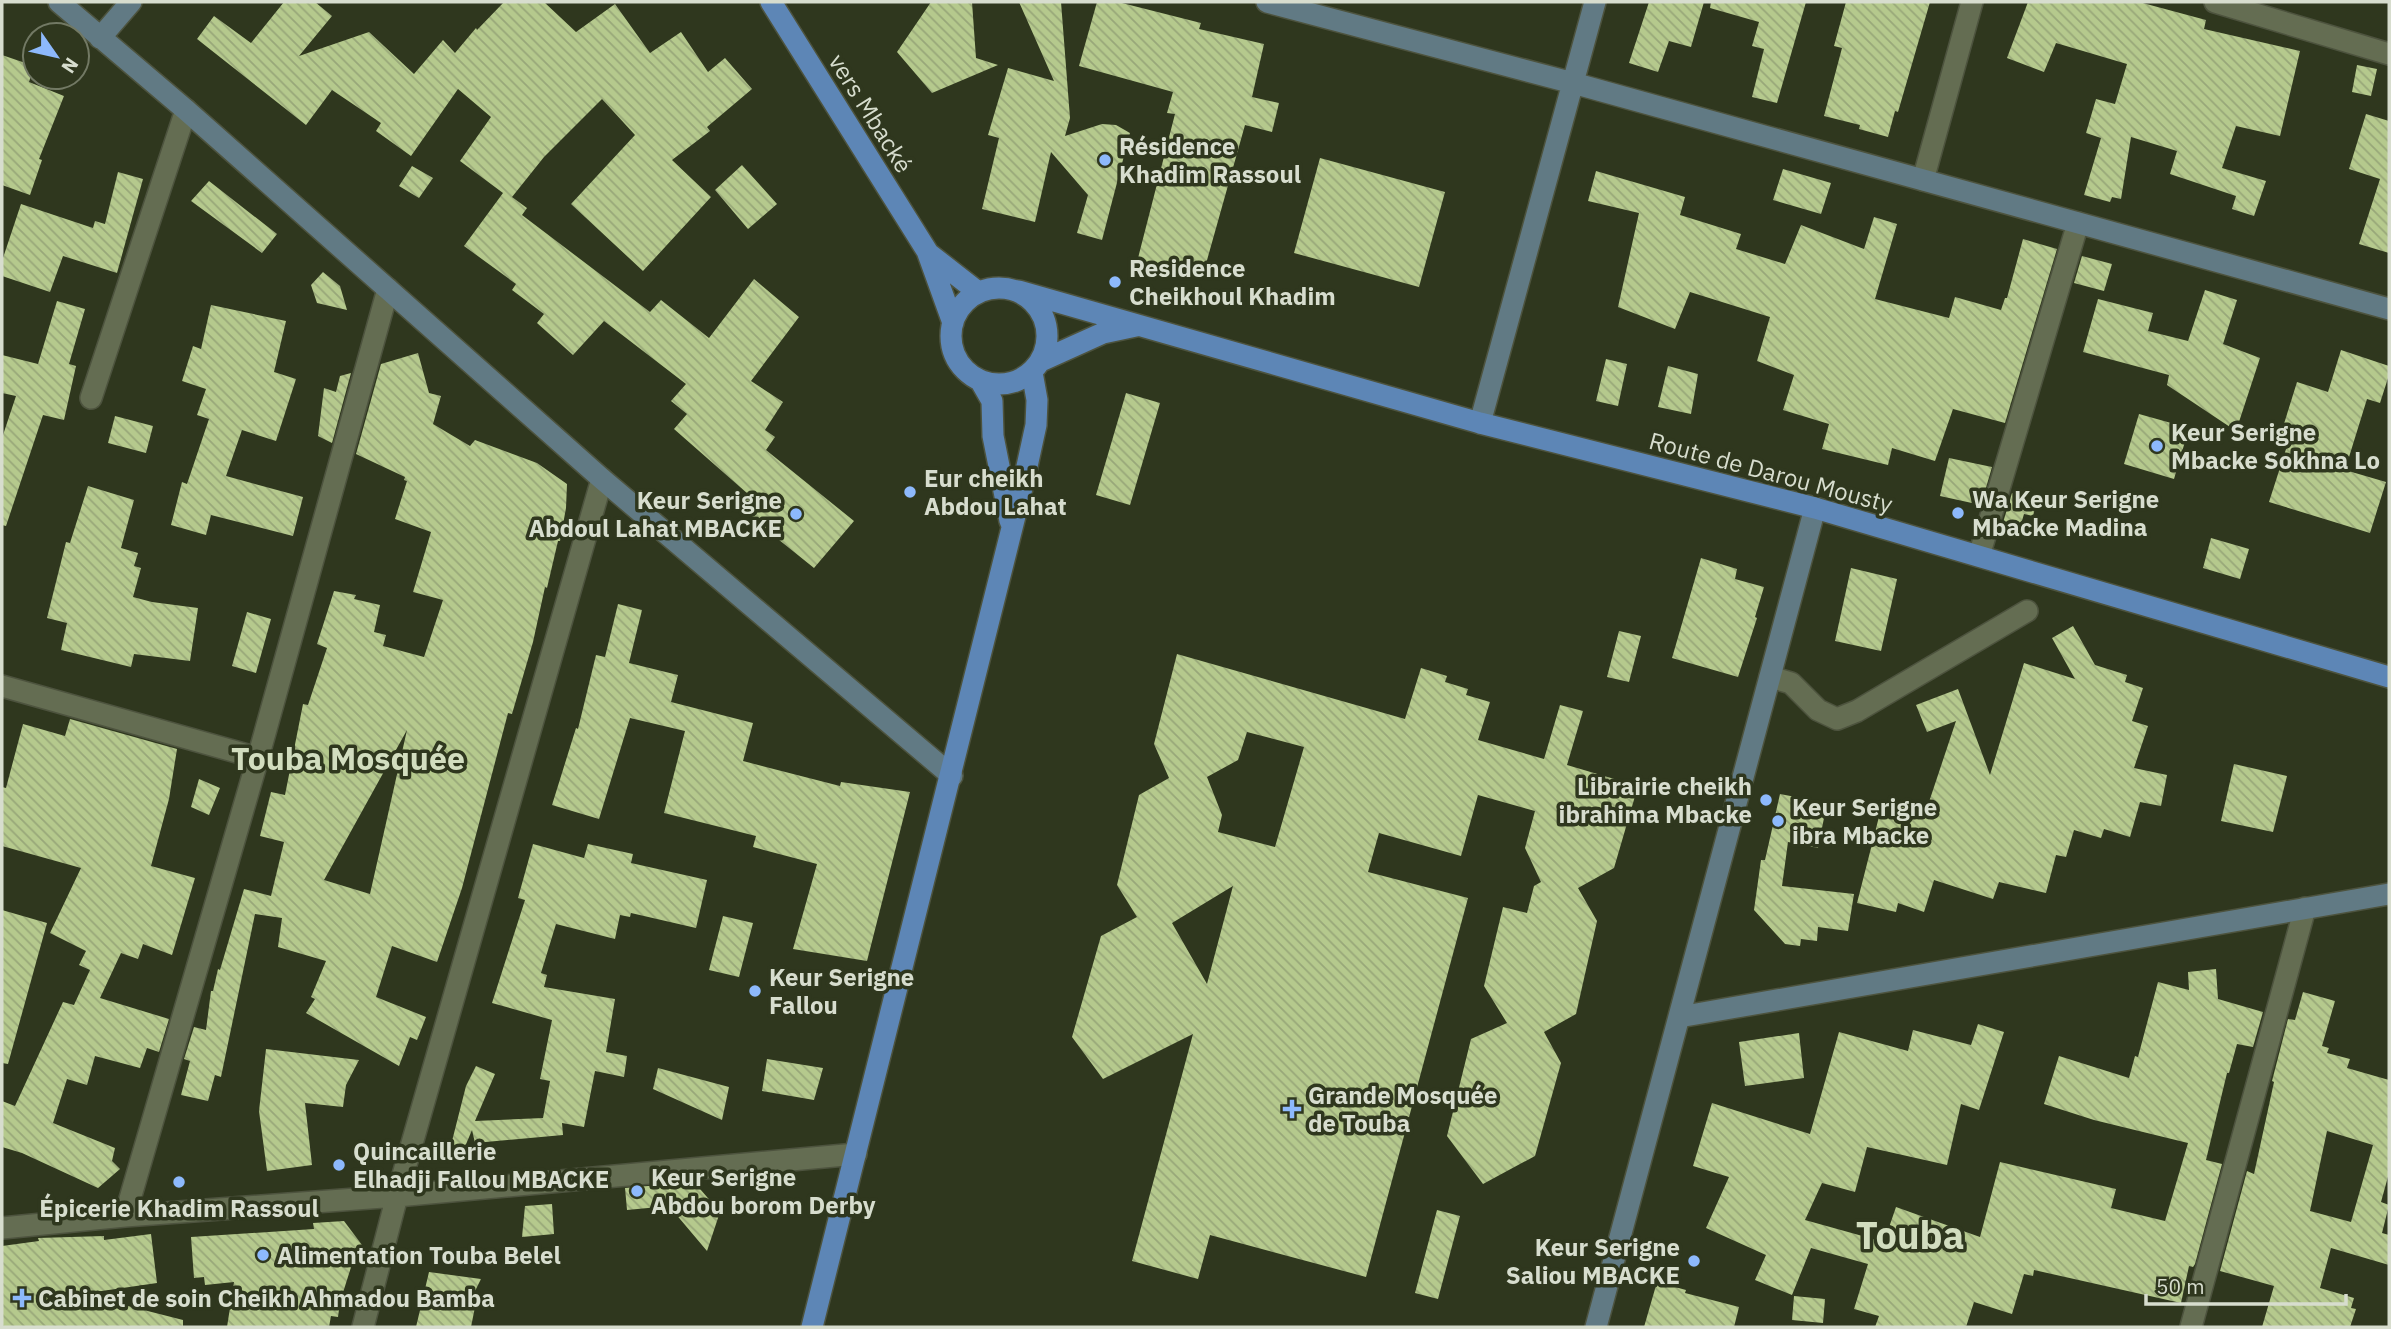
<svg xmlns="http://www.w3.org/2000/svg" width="2391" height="1329" font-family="'IBM Plex Sans',sans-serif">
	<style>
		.building { fill: url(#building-back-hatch); fill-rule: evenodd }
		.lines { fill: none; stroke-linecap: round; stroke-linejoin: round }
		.street-casing { stroke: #4d533e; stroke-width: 24 }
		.secondary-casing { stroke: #4d533e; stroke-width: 24 }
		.primary-casing { stroke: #4d533e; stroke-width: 24 }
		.street { stroke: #646d52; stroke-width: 21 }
		.secondary { stroke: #617a84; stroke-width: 21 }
		.primary { stroke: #5d86b6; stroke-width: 21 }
		.poi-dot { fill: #8db9fc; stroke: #2f371e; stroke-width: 2.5 }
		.labels { text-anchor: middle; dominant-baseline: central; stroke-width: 7; stroke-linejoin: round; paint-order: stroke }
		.street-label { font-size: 24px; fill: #d7ddce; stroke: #2f371e }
		.poi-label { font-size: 24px; font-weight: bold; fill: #d7ddce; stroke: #2f371e; text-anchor: start }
		.district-label { font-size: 32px; font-weight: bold; fill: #d2ddbf; stroke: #2f371e }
		.town-label { font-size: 38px; font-weight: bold; fill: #d2ddbf; stroke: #2f371e }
	</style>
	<defs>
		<pattern id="building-back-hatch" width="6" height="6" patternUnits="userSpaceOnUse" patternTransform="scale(1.75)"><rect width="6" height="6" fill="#b5c98d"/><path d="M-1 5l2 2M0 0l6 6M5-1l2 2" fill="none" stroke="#98a779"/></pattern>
	</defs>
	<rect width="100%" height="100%" fill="#2f371e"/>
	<path class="building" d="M284,2H315L332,16L299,56L369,32L414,74L443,40L455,53L476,28L477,30L504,2H544L576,32L615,4L650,53L681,32L708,72L725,58L752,89L707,127L710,131L672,160L711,197L643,271L571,204L635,135L602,99L544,157L512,197L527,208L522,215L650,312L661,300L709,338L754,279L799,317L751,381L783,402L765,430L775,437L766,450L854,521L814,568L738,507L748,494L674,429L687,414L671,401L686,384L604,321L573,355L537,323L544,314L512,290L516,284L464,246L503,193L460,161L491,117L458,89L411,156L376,131L381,123L332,90L306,125L197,39L214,16L251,43Z
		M931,2H972L976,58L998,65L932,93L897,52Z
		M1019,2H1061L1070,118L1065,136L1102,124L1116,125L1130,133L1102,240L1077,233L1088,195L1051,152L1035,222L982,209L999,138L988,135L1008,68L1054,81Z
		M1097,2H1118L1201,23L1199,29L1264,44L1252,97L1279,103L1272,132L1245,125L1202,278L1137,262L1175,114L1167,113L1173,92L1079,66Z
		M1649,2H1704L1691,47L1669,41L1658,72L1629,63Z
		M1711,2H1806L1777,103L1752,97L1764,49L1752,46L1759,22L1710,8Z
		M1846,2H1930L1898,112L1895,111L1888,137L1859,129L1860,125L1824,116L1842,48L1834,46Z
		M2028,2H2139L2206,20L2204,29L2300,51L2280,136L2236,126L2222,168L2266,181L2254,216L2232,209L2236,196L2170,174L2177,151L2131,137L2121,199L2112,197L2110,202L2084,195L2101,138L2086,133L2096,99L2115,104L2127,64L2056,43L2044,72L2007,58Z
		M2,55L34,66L29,82L64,96L39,159L42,160L30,195L2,185Z
		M2357,65L2377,69L2371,96L2352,92Z
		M2366,114L2389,121V253L2359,244L2380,179L2349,169Z
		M1320,158L1445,192L1419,287L1294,253Z
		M742,165L777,204L748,229L715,190Z
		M412,166L433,178L419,198L399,186Z
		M1783,169L1831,183L1821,214L1773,200Z
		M1596,171L1685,197L1680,215L1741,234L1736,249L1785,264L1801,225L1864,249L1874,217L1897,224L1875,299L1949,318L1955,297L2001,310L2005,298H2007L2023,239L2057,249L2005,423L1953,409L1935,461L1892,448L1888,465L1822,449L1829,424L1783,410L1794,375L1757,361L1770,317L1690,292L1675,329L1618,307L1639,213L1588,201Z
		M118,172L143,179L117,273L63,256L50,292L2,276V261L21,204L93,228L95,221L105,224Z
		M209,181L277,234L262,253L191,201Z
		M2082,256L2112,264L2104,291L2074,283Z
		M323,272L340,286L347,310L317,303L311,285Z
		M2205,290L2237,300L2223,344L2260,358L2236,431L2167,385L2169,375L2083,352L2098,299L2153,313L2148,331L2188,341Z
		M57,301L85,309L69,364L76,366L64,420L43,415L6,526L2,525V438L16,396L2,393V355L38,364Z
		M211,305L286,321L274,372L296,379L276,441L242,430L226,476L303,497L293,536L211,515L206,535L171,525L182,482L187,484L209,419L197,415L206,389L182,381L193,346L201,349Z
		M2341,350L2389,366V375L2380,403L2367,399L2345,470L2386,482L2370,533L2269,502L2287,446L2278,443L2297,382L2328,392Z
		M418,353L429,393L441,396L433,424L470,446L475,440L537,463L567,484L566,508L560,541H558L547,588L545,587L533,642L512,714L508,713L462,888L437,962L392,946L376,997L426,1017L417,1040L410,1037L399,1066L306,1013L315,999L311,997L326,961L278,947L282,918L255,914L221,1077L215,1075L208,1101L181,1095L190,1061L184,1059L194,1027L206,1030L211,991H213L218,969L220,970L244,889L271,896L284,842L260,836L271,792L285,795L303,704L308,705L327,648L317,644L334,591L356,595L354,599L380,605L374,632L386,635L383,646L424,657L443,600L413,592L431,532L395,519L407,481L404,480L405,477L356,454L381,364ZM407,730L370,894L324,880Z
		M1606,359L1627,364L1618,406L1596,401Z
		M1668,366L1698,374L1691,414L1658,407Z
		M351,373L332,443L318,436L324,388L336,392L340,376Z
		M1126,393L1160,403L1130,505L1096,495Z
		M2139,414L2189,428L2174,479L2124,464Z
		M115,416L153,426L146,453L108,443Z
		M1949,458L1992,467L1981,505L1940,496Z
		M88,486L134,500L121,548L138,553L134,566L141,568L133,597L152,602L198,608L190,661L134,654L131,667L61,650L67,623L47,618L66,542L70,543Z
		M2012,493L2037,500L2033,516L2024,514L2018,534L2001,529Z
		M2211,538L2249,549L2240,579L2203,568Z
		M1701,558L1737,569L1735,579L1764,587L1755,617L1757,618L1738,677L1672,658Z
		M1851,568L1897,579L1881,651L1835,641Z
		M618,604L642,610L629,663L678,675L671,702L753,723L743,761L840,786L841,782L910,792L867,961L793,949L817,864L753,847L756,836L664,813L685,731L630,718L599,819L552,805L576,728L578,729L596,655L605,657Z
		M247,612L271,619L256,673L232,666Z
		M2073,626L2095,665L2127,675L2125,682L2143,688L2132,721L2148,726L2134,768L2167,775L2161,806L2140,802L2130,837L2104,829L2101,838L2074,830L2066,857L2056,855L2046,893L1999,882L1993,899L1934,880L1924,912L1898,903L1896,912L1857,903L1883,801L1925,814L1956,721L1927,732L1916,705L1958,689L1990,775L2024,663L2075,679L2052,638Z
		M1619,631L1641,636L1629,682L1607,677Z
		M1177,654L1405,719L1421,668L1447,676L1445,682L1468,689L1466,695L1490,702L1478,740L1544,759L1560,705L1583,711L1567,765L1638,786L1614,868L1578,888L1597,921L1576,1014L1544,1032L1561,1063L1535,1156L1483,1184L1447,1136L1471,1039L1507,1023L1484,986L1503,907L1527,913L1534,886L1541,882L1525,848L1535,811L1478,795L1461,856L1379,833L1368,872L1468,898L1366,1277L1210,1235L1198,1279L1132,1261L1193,1034L1103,1079L1072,1037L1101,936L1137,917L1117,885L1139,795L1169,778L1154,744ZM1247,732L1304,747L1275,847L1218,832L1222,815L1207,777L1238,760ZM1233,886L1207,984L1172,923Z
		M70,719L177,749L169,799L151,866L195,878L172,955L143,944L138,959L121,953L100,998L169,1019L159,1052L147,1048L140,1068L95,1056L87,1085L67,1079L53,1123L115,1148L112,1161L120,1169L98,1188L22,1153L2,1147V1101L15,1106L63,1002L74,1005L90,970L79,965L86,951L50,933L81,868L2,846V787L6,788L23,724L65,736Z
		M2234,764L2287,776L2273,832L2221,821Z
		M199,779L220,788L209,815L191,807Z
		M1780,794L1827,803L1818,848L1788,842L1782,886L1854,894L1848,931L1818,927L1817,941L1801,939L1800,946L1785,944L1754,910L1761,860H1765Z
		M533,844L584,858L588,844L633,854L631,863L707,880L696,928L631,913L630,917L620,915L615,939L556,924L541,973L547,975L544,987L615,999L606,1052L627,1056L624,1077L595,1071L584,1127L562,1123L563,1135L475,1143L472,1130L464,1149L451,1145L466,1086L476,1066L495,1074L475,1121L543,1118L550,1081L540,1079L552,1020L492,1003L525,900L518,898Z
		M2,910L47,923L8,1064L2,1063Z
		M723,916L753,923L739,977L709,970Z
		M2216,969L2218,999L2263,1012L2253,1047L2237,1044L2229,1073H2227L2206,1160L2222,1164L2195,1264L2193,1267L2189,1266L2181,1303L2034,1270L2033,1276L2024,1274L2012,1314L1974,1302L1966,1327H1875L1879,1316L1854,1309L1868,1264L1811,1248L1792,1295L1755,1280L1766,1255L1706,1228L1729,1177L1693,1166L1712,1103L1810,1134L1839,1032L1908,1051L1913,1030L1971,1045L1978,1024L2004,1032L1979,1110L1961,1104L1947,1165L1867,1147L1855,1192L1822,1183L1805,1220L1884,1242L1896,1207L1980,1237L2000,1162L2116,1189L2111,1208L2165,1221L2188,1143L2094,1120L2044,1104L2059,1056L2129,1078L2135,1056L2138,1057L2158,982L2189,990L2188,972Z
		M2303,992L2335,1001L2322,1046L2329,1048L2327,1053L2350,1059L2347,1068L2389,1080V1173L2381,1202L2389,1205L2382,1233L2389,1235V1265L2331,1248L2320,1288L2354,1298L2351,1308L2356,1309L2350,1327H2262L2274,1286L2220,1271L2247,1171L2254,1174L2274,1082L2272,1081L2288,1019L2295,1020ZM2327,1131L2373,1145L2351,1222L2310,1211Z
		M1799,1033L1804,1078L1745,1086L1739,1042Z
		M266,1049L359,1060L346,1085L343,1107L305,1103L312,1165L267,1171L259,1111Z
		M767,1059L823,1068L814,1100L762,1091Z
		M658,1068L729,1087L722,1120L653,1089Z
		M694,1182L720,1212L707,1251L669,1206L627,1210L625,1188Z
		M552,1204L554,1234L522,1237L525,1206Z
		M1437,1210L1460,1216L1438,1299L1415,1293Z
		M344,1221L365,1249L345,1250L344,1259L353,1261L340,1302L338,1317L331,1316L329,1327H227L234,1282L205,1285L204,1277L194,1278L191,1237L314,1229L313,1223Z
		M151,1234L157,1283L81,1294L183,1320V1327H2V1246L39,1241L38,1238L104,1236V1240Z
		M429,1272L481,1279L470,1301L476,1302L471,1327H416Z
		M1657,1282L1686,1290L1685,1293L1739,1307L1734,1327H1644Z
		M1794,1296L1825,1299L1823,1323L1792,1320Z"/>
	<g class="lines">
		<defs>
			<path id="street" d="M2215,2L2389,54
				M1923,180L1972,2
				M91,398L186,110
				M1979,556L2078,223
				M1770,677L1791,683L1818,710L1837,719L1857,711L2027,611
				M2,686L258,758
				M125,1216L258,758L388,289
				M2,1228L125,1216L397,1196L856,1154
				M363,1327L397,1196L602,479
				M2191,1327L2305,908"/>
			<path id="secondary" d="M59,2L186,110L602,479L952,776
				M1267,2L1573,83L2389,309
				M100,38L131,2
				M1480,423L1595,2
				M1679,1017L2389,894
				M1596,1327L1815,508"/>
			<path id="primary" d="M771,2L927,251L953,323
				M928,253L978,292
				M951 336a48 48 0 1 1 96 0a48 48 0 1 1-96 0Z
				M1019,291L1480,423L1815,508L2389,677
				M1041,361L1103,333L1136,326
				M980,380L992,401L993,436L1010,521
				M812,1327L1024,480L1036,425L1037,400L1032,372"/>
		</defs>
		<use href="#street" class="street-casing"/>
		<use href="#secondary" class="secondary-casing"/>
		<use href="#primary" class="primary-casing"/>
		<use href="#street" class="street"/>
		<use href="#secondary" class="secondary"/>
		<use href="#primary" class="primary"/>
	</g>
	<g class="poi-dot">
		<circle cx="1105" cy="160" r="7"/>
		<circle cx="1115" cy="282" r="7"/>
		<circle cx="2157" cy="446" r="7"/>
		<circle cx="910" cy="492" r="7"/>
		<circle cx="1958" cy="513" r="7"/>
		<circle cx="796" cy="514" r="7"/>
		<circle cx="1766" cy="800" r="7"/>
		<circle cx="1778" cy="821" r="7"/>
		<circle cx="755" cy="991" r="7"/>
		<path d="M1288.5 1098.5h7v7h7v7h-7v7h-7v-7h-7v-7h7z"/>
		<circle cx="339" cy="1165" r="7"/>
		<circle cx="179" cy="1182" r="7"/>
		<circle cx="637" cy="1191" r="7"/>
		<circle cx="263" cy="1255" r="7"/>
		<circle cx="1694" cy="1261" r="7"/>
		<path d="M18.5 1287.5h7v7h7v7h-7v7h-7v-7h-7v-7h7z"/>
	</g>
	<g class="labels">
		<g class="street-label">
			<text transform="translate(871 113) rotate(58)">vers Mbacké</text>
			<text transform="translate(1771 472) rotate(15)">Route de Darou Mousty</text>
		</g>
		<g class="poi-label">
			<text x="1119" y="146">Résidence<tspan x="1119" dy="28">Khadim Rassoul</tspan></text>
			<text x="1129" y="268">Residence<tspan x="1129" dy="28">Cheikhoul Khadim</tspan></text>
			<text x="2171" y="432">Keur Serigne<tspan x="2171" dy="28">Mbacke Sokhna Lo</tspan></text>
			<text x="924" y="478">Eur cheikh<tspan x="924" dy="28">Abdou Lahat</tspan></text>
			<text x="1972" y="499">Wa Keur Serigne<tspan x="1972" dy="28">Mbacke Madina</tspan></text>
			<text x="782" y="500" text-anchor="end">Keur Serigne<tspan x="782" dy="28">Abdoul Lahat MBACKE</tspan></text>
			<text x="1752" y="786" text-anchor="end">Librairie cheikh<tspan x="1752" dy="28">ibrahima Mbacke</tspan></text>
			<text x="1792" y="807">Keur Serigne<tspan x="1792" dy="28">ibra Mbacke</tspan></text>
			<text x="769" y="977">Keur Serigne<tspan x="769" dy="28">Fallou</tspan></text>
			<text x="1308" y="1095">Grande Mosquée<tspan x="1308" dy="28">de Touba</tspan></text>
			<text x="353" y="1151">Quincaillerie<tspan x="353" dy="28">Elhadji Fallou MBACKE</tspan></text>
			<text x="651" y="1177">Keur Serigne<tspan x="651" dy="28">Abdou borom Derby</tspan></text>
			<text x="179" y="1208" text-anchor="middle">Épicerie Khadim Rassoul</text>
			<text x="1680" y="1247" text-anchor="end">Keur Serigne<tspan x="1680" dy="28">Saliou MBACKE</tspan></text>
			<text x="277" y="1255">Alimentation Touba Belel</text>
			<text x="38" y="1298">Cabinet de soin Cheikh Ahmadou Bamba</text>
		</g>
		<g class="district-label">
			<text x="348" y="758">Touba Mosquée</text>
		</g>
		<g class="town-label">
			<text x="1910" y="1234">Touba</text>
		</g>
	</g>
	<rect width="2391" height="1329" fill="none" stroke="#d7ddce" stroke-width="7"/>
	<g transform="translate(56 56) rotate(124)"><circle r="33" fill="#2f371e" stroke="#727964" stroke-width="2"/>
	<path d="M0-5L12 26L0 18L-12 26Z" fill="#8db9fc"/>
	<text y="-10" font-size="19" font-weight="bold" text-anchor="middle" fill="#d7ddce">N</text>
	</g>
	<path d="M2146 1294v10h200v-10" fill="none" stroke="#d7ddce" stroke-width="3.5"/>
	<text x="2156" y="1294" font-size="21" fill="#d7ddce" stroke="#2f371e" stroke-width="5" paint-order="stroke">50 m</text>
</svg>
